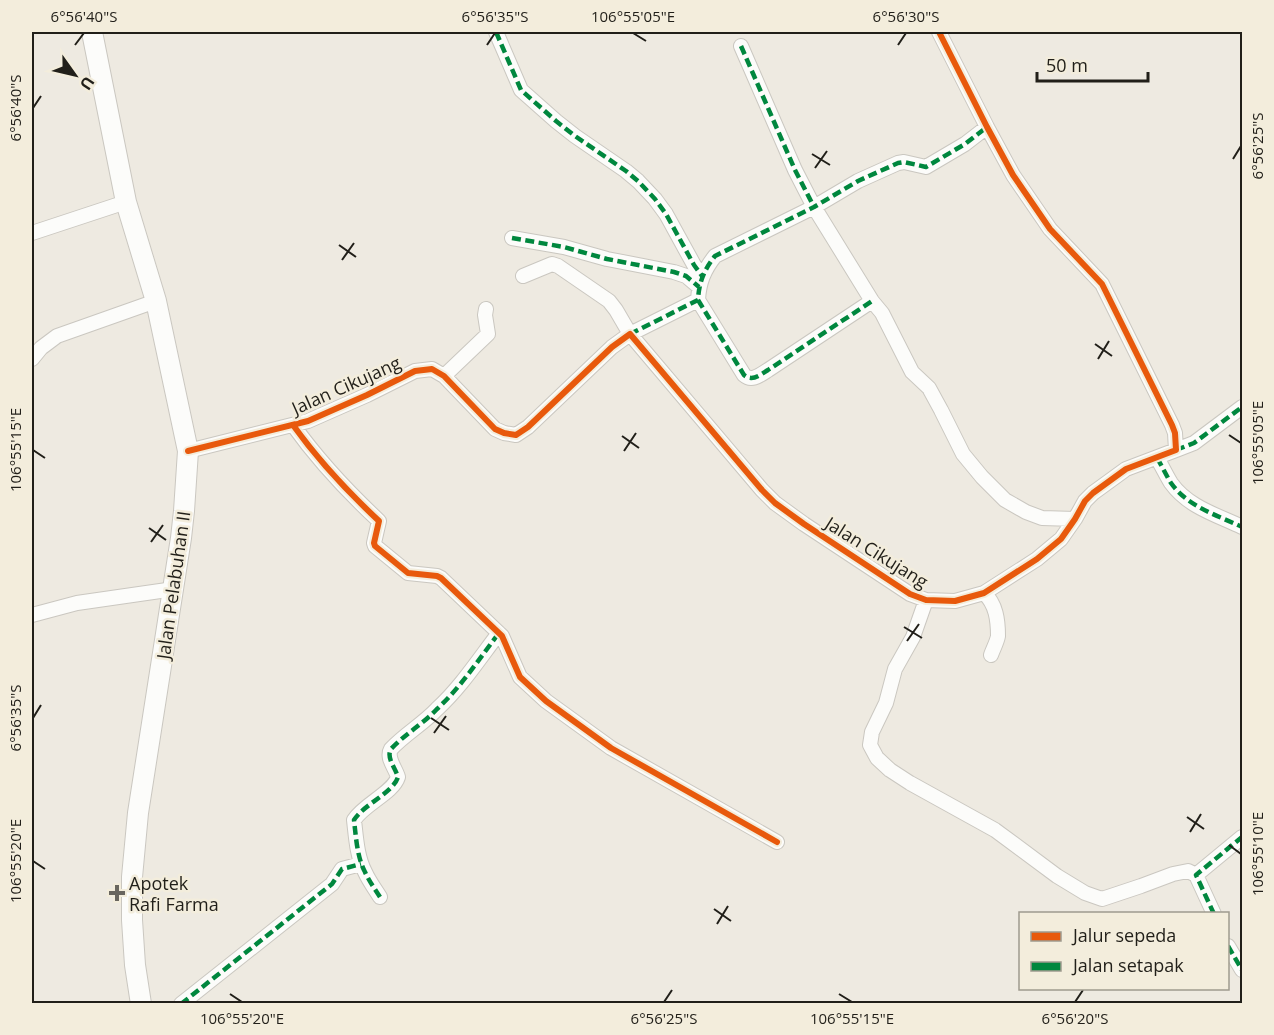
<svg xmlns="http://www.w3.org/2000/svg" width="1274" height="1035" font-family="'Open Sans',sans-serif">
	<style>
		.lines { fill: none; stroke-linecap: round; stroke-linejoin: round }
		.minor-casing { stroke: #cac7c0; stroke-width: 16 }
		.secondary-casing { stroke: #cac7c0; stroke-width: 22 }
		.minor { stroke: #fcfcfa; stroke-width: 14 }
		.secondary { stroke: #fcfcfa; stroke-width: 20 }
		.quiet { stroke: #00873e; stroke-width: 4.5; stroke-dasharray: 9 4.5; stroke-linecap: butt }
		.cycleway-casing { stroke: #f3eddc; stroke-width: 10 }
		.cycleway { stroke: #e8590c; stroke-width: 6 }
		.ticks { fill: none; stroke: #211f19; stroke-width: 2 }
		.poi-dot { fill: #69665f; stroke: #f3eddc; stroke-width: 2 }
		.labels { text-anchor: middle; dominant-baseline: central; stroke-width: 5; stroke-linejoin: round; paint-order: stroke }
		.street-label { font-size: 18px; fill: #211f19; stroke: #f3eddc }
		.poi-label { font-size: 18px; fill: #211f19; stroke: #f3eddc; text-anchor: start }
		.neatline { fill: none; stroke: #211f19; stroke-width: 2 }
		.ticks-label { font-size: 15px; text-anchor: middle; fill: #211f19 }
	</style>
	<rect width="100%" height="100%" fill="#eeeae1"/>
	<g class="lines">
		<defs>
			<path id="minor" d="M496,32L521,90L556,121L575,136L626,171L638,181L655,199L666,214L694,265L702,276
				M741,46L795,170L814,207L872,301L882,313L912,372L929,388L941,410L963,454L982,477L1005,500L1026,512L1042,518L1075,519
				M32,233L126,202
				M512,238L564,247L607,259L674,272L686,276L699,287
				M523,276L552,264L558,266L609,301L616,310L630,334L698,300C699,282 704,270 715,256L814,207L858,181L898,163L904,162L926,167L965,144L987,127
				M698,300L744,375C752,382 760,375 768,370L872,301
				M32,359L41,348L57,336L156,301
				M444,376L488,334L485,315L486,309
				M293,425C318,460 348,492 379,521L374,543L375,546L408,573L437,576L441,578L502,636L520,677L546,701L611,748L777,842
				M1176,450L1194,443L1242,407
				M188,451L308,421L367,395L415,371L432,369L444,376L495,429L504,433L516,435L528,427L612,347L630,334L762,490L775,503L804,524L910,594L926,600L955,601L984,593L1037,559L1061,539L1075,519L1085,501L1093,493L1126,469L1176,450L1175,433L1172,425L1102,284L1050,229L1013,175L987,127L939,32
				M1157,458C1162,466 1166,475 1171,483C1188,507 1217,515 1242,527
				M984,593C996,604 998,620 998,636C997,642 993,649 991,655
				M926,600L913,637L895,669L886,703L872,732L870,745L877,758L890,770L910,783L995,830L1057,876L1085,893L1102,899L1141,886L1173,874L1188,871L1196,875L1214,914
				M32,615L77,603L174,589
				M1196,875L1242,837
				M380,897C375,889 369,881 365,872C357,857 356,837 354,820C364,804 393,793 398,777C395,767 386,758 391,749C405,734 423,724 437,709C461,687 479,659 499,633
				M1228,946L1242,970
				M181,1004L332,884L342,869L361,864"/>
			<path id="secondary" d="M92,32L126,202L156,301L188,451L184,511L181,538L138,813L132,877V920L135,965L141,1004"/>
		</defs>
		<use href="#minor" class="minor-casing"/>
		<use href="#secondary" class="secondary-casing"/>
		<use href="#minor" class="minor"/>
		<use href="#secondary" class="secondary"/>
		<path class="quiet" d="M496,32L521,90L556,121L575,136L626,171L638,181L655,199L666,214L694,265L702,276
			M741,46L795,170L814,207
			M512,238L564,247L607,259L674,272L686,276L699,287
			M698,300L744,375C752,382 760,375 768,370L872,301
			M630,334L698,300C699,282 704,270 715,256L814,207L858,181L898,163L904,162L926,167L965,144L987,127
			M1176,450L1194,443L1242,407
			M1157,458C1162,466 1166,475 1171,483C1188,507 1217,515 1242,527
			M380,897C375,889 369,881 365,872C357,857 356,837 354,820C364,804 393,793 398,777C395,767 386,758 391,749C405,734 423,724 437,709C461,687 479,659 499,633
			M1214,914L1196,875L1242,837
			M1228,946L1242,970
			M181,1004L332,884L342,869L361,864"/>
		<defs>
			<path id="cycleway" d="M293,425C318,460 348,492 379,521L374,543L375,546L408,573L437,576L441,578L502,636L520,677L546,701L611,748L777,842
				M188,451L308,421L367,395L415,371L432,369L444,376L495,429L504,433L516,435L528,427L612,347L630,334L762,490L775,503L804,524L910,594L926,600L955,601L984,593L1037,559L1061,539L1075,519L1085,501L1093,493L1126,469L1176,450L1175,433L1172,425L1102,284L1050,229L1013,175L987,127L939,32"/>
		</defs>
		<use href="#cycleway" class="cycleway-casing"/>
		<use href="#cycleway" class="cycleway"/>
	</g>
	<path class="ticks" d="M633,33L646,41M75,45L84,33M487,45L495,33M898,45L906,33M33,108L41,96M812,154L830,165M1233,159L1241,146M815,168L827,151M339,245L356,257M342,260L354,243M1095,344L1112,356M1098,359L1109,341M1229,435L1241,443M622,436L639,448M33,450L45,458M624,451L636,433M149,528L166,540M151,542L163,525M904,627L922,638M907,641L919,624M33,718L41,705M431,718L449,730M434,733L446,716M1187,817L1204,829M1190,832L1201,814M1229,845L1241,854M33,861L45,869M714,909L731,921M717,924L728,906M230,994L242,1002M839,994L852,1002M664,1002L672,990M1075,1002L1083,990"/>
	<path class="poi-dot" d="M114 884h6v6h6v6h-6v6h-6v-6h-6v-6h6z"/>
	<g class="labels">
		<g class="street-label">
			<text transform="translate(346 385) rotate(-24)">Jalan Cikujang</text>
			<text transform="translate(877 552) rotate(32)">Jalan Cikujang</text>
			<text transform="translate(173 585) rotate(-82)">Jalan Pelabuhan II</text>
		</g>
		<g class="poi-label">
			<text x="129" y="883">Apotek<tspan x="129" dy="21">Rafi Farma</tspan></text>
		</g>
	</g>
	<rect width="1274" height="1035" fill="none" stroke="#f3eddc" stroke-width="66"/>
	<rect x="1019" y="912" width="210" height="78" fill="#f3eddc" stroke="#9f9b8e" stroke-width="1.5"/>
	<rect x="1031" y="932" width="30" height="9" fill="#e8590c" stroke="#9f9b8e" stroke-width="1.5"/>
	<text x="1073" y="942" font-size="18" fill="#211f19">Jalur sepeda</text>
	<rect x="1031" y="962" width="30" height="9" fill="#00873e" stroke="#9f9b8e" stroke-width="1.5"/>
	<text x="1073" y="972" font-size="18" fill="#211f19">Jalan setapak</text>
	<g transform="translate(75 75) rotate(124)" stroke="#f3eddc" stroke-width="4.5" paint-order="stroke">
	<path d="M0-4.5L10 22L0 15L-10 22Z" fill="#211f19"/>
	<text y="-9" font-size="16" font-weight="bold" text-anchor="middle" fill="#211f19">U</text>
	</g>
	<path d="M1037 72v9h111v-9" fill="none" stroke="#211f19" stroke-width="3"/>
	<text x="1046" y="72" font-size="18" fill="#211f19" stroke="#f3eddc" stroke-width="4.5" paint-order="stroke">50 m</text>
	<rect x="33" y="33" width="1208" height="969" class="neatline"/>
	<g class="ticks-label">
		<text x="84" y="22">6°56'40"S</text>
		<text x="495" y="22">6°56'35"S</text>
		<text x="633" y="22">106°55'05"E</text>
		<text x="906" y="22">6°56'30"S</text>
		<text transform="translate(16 108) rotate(-90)" y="5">6°56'40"S</text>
		<text transform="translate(1258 146) rotate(-90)" y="5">6°56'25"S</text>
		<text transform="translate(1258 443) rotate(-90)" y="5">106°55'05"E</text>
		<text transform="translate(16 450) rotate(-90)" y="5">106°55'15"E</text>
		<text transform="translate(16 718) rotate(-90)" y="5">6°56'35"S</text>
		<text transform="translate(1258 854) rotate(-90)" y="5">106°55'10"E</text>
		<text transform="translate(16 861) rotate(-90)" y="5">106°55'20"E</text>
		<text x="242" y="1024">106°55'20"E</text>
		<text x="664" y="1024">6°56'25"S</text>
		<text x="852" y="1024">106°55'15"E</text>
		<text x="1075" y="1024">6°56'20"S</text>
	</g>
</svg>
